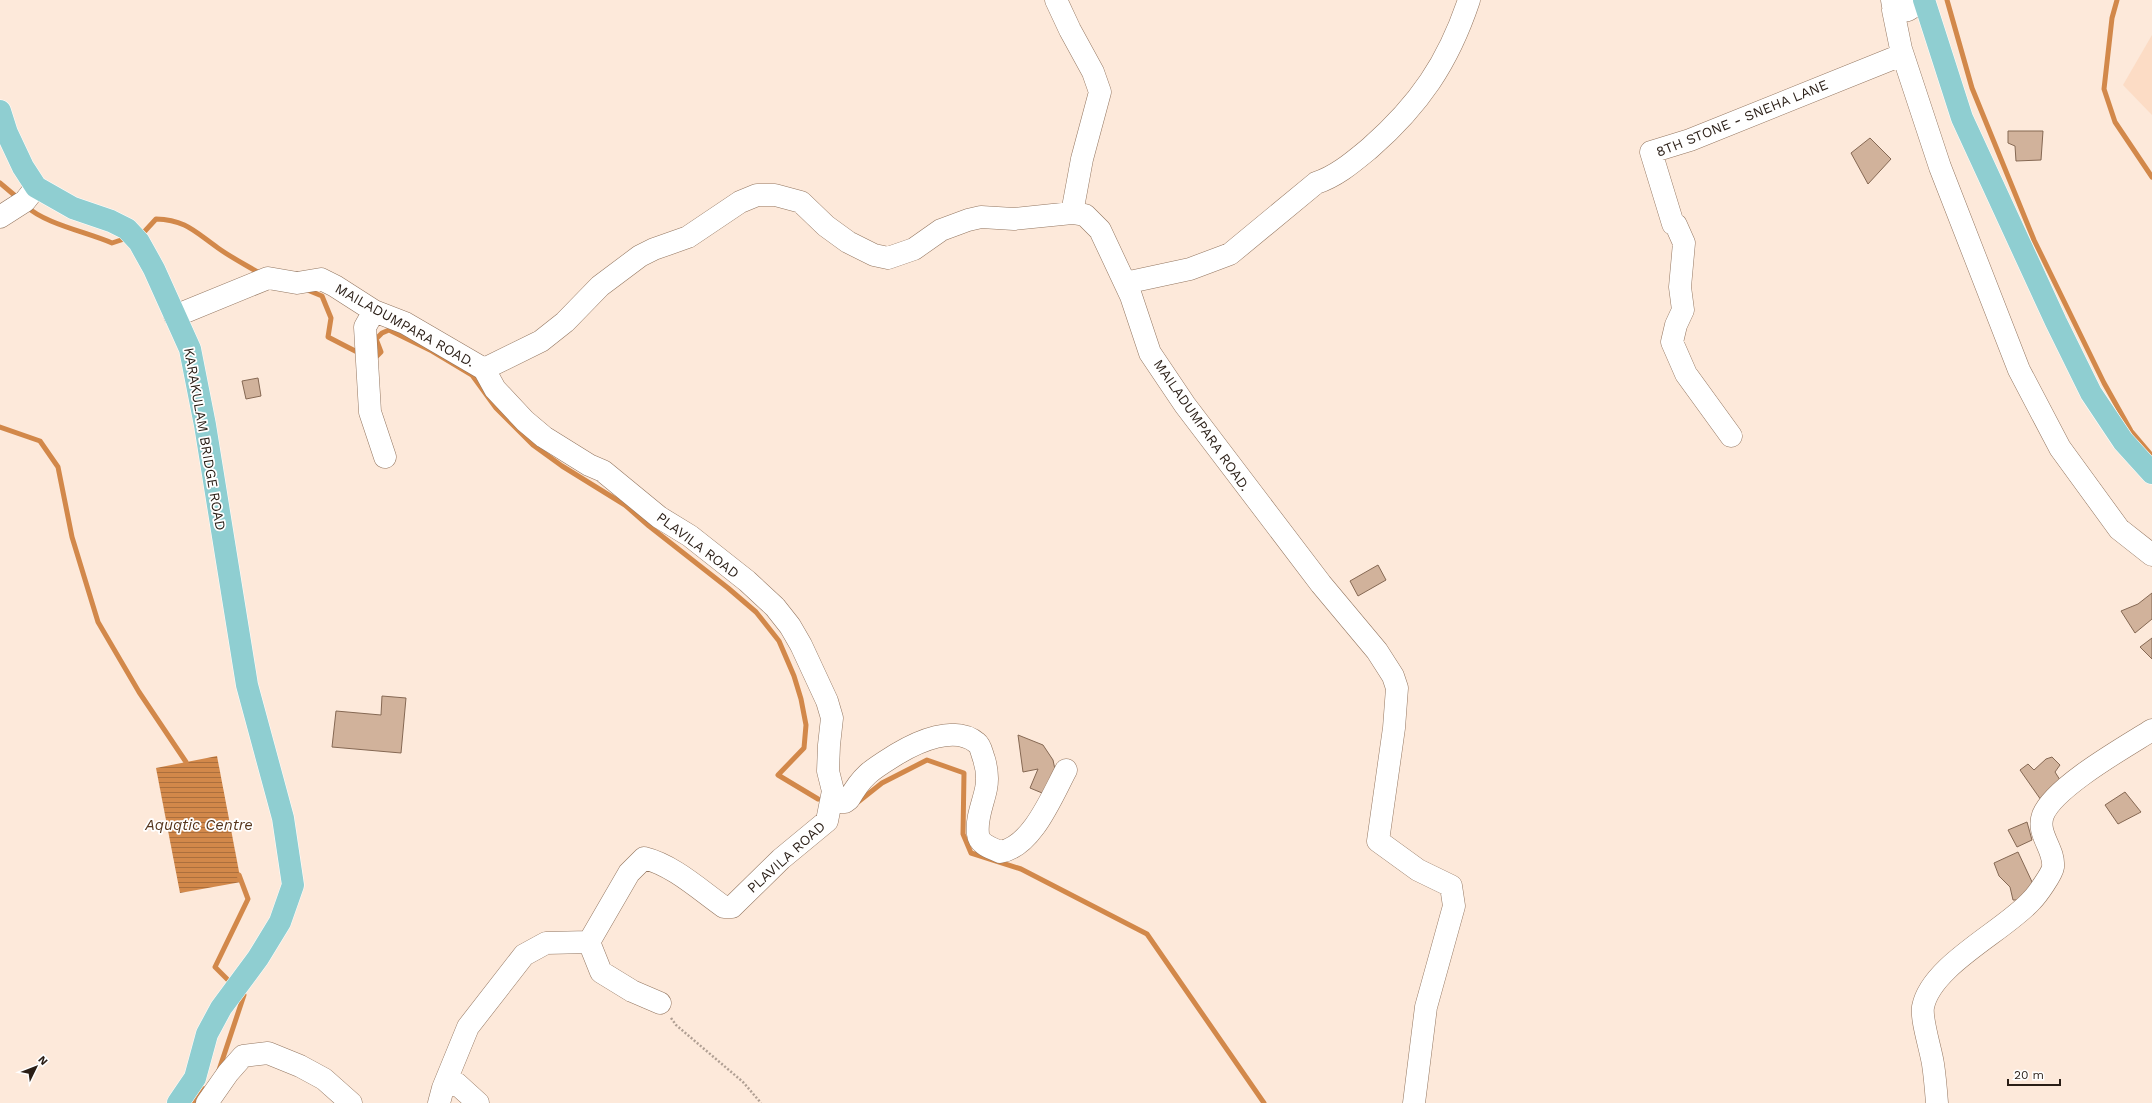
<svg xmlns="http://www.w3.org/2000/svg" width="2152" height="1103" font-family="'Work Sans',sans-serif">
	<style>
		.built { fill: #fcdcc5 }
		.water { fill: url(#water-rules) }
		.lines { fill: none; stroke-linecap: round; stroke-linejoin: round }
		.stream { stroke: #d2884a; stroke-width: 5 }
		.building { fill: #d1b29b; stroke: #856853 }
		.minor-casing { stroke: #937660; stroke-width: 23 }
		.major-casing { stroke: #fff; stroke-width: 23 }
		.path { stroke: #b09f93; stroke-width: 2.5; stroke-dasharray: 2 2; stroke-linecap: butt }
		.minor { stroke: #fff; stroke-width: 22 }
		.major { stroke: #8fced1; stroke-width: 22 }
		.labels { text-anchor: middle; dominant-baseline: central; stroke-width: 3.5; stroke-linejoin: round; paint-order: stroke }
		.street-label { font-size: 14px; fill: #2a1e16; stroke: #fff }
		.water-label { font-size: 15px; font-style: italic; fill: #55351c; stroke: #fff }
	</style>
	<defs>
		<pattern id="water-rules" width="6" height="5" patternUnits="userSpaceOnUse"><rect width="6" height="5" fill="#d2884a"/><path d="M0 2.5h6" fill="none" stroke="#ab6f3d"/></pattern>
	</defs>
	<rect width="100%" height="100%" fill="#fde9da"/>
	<path class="built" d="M2152,35V115L2123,85Z"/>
	<path class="water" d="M217,756L241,882L180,893L156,768Z"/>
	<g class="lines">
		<path class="stream" d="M1947,0L1972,88L2034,240L2104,383L2131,431L2152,456
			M2117,0L2112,18L2104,89L2115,122L2152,177
			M0,183L19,199
			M26,206C45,224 87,232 112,243L127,238
			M138,234L145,231L156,219C186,220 195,232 218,248C232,258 246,265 261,274
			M305,289L322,296L331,318L328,337L361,354
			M372,358H375L381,352L376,339L382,333L389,330L432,351L472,375L496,408L533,445L562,466L625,505L649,526L728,588L756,612L779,641L794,676L801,699L806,725L804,748L778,775L818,799
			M0,427L40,441L58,467L72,537L98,622L139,692L186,762
			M858,802L882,783L927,760L964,773L963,834L971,853L1021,869L1147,934L1264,1103
			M233,985L215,967L248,899L239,875
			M219,1070L244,995L240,992
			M192,1103L204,1089"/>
	</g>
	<path class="building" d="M2008,131H2043L2041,160L2016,161L2015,146L2008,143Z
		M1870,138L1891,159L1868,184L1851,153Z
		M258,378L261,396L246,399L242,381Z
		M1378,565L1386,580L1358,596L1350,581Z
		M2152,593V619L2135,633L2121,611L2138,604Z
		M2152,638V659L2140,647Z
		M382,696L406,698L401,753L332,747L336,711L381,715Z
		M1018,735L1043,745L1053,760L1056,774L1047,795L1030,788L1038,769L1023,772Z
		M2052,757L2060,765L2055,772L2060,780L2047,791L2041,800L2020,770L2028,764L2034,770L2046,759Z
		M2125,792L2141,812L2118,824L2105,805Z
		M2027,822L2032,840L2017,847L2008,830Z
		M2018,852L2033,884L2028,888L2031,895L2025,900H2013L2010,887L1999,876L1994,863Z"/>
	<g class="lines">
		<defs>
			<path id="minor" d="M1056,0L1070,30L1093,72L1100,92L1082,159L1072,213
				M1892,0L1894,12L1908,10L1924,0
				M1901,49L1940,167L2019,370L2060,448L2119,529L2152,555
				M0,217L25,201L36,187
				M1125,283L1190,269L1230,254L1316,183C1337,176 1353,162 1370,148C1419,105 1448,63 1469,0
				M374,311L365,327L370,412L385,457
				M175,316L268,278L297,283L321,279L335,286L374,311L405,323L484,369L495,389L525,421L544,437L589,465L603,471L659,517L690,536L747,581L775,607L790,626L801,645L827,701L832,718L829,745L828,771L833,791L827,821L781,859L732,907H724C700,890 673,865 644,858L629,873L589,942L601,972L632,991L660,1003
				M484,369L541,341L565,322L600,286L640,256L654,249L688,237L740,202L757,195H775L801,202L826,226L848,242L874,255L888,258L914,249L941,230L968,220L981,217L1014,219L1072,213L1085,215L1100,230L1131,296L1150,353L1185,405L1321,584L1377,651L1393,676L1397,688L1394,728L1378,841L1418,870L1451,886L1454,906L1426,1007L1414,1103
				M1731,436L1686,374L1672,342L1676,325L1683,310L1680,287L1684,243L1676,225L1673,224L1651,152L1690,140L1899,56L1901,49L1893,10
				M832,802H845L849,799C863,774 873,769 897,754C917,742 955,724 977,743C981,746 982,754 984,759C987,769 988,779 986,789C983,804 976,818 978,834C979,845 992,848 1000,852C1032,847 1052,796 1066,770
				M443,1088L468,1027L524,955L546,943L589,942
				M207,1103L228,1073L243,1056L268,1053L300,1066L324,1079L351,1103
				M439,1103L443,1088L456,1083L478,1103
				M1937,1103C1936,1090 1935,1077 1933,1064C1931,1050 1921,1020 1923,1007C1931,965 2006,930 2032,900C2037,895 2052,874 2053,867C2055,849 2036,834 2043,815C2054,787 2125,747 2152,730"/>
			<path id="major" d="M1924,0L1962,118L2056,322L2091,393L2123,441L2152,473
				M0,111L7,133L23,167L36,187L73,208L111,221L127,229L139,242L154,269L190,349L205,425L247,685L283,818L293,885L280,922L258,958L221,1008L207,1034L195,1078L178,1103"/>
		</defs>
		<use href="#minor" class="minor-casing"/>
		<use href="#major" class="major-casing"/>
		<path class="path" d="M671,1018L676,1025L743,1082L761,1103"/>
		<use href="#minor" class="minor"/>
		<use href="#major" class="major"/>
	</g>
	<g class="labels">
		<g class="street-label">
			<text transform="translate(1742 118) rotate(-22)">8TH STONE - SNEHA LANE</text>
			<text transform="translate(405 325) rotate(29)">MAILADUMPARA ROAD.</text>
			<text transform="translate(1202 425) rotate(55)">MAILADUMPARA ROAD.</text>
			<text transform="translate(205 439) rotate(80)">KARAKULAM BRIDGE ROAD</text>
			<text transform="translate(698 545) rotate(37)">PLAVILA ROAD</text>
			<text transform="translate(786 857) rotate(-42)">PLAVILA ROAD</text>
		</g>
		<g class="water-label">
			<text x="199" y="825">Aquqtic Centre</text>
		</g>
	</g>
	<g transform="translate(36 1067) rotate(47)" stroke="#ffffff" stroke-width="3" paint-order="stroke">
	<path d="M0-3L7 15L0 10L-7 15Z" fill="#2a1e16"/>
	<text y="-6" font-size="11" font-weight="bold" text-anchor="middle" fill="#2a1e16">N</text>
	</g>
	<path d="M2008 1079v6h52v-6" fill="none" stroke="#2a1e16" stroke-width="2"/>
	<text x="2014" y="1079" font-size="12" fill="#2a1e16" stroke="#ffffff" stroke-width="3" paint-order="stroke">20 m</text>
</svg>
